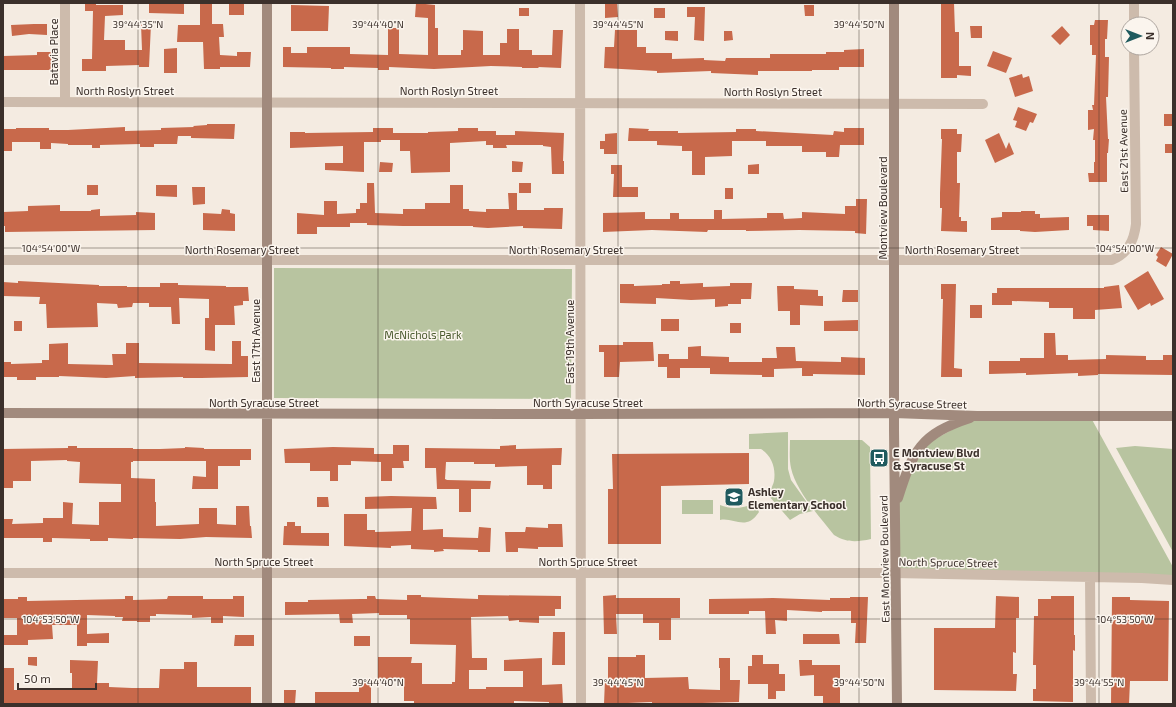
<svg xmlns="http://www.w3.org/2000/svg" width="1176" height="707" font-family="'Exo 2',sans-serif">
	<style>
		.green { fill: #b8c4a0 }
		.building { fill: #c8694b }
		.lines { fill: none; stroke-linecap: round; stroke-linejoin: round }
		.street { stroke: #cdbbac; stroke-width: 10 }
		.secondary { stroke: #a18a7d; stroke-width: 10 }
		.ticks { fill: none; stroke: #3b302b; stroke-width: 1; stroke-opacity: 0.45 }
		.labels { text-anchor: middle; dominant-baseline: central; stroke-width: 3; stroke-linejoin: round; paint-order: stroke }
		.street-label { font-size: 11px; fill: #3b302b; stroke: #fbf5ee }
		.park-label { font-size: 11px; fill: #4a5a2e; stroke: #fbf5ee }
		.poi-label { font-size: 11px; font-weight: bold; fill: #3b302b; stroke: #fbf5ee; text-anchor: start }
		.ticks-label { font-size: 10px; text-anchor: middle; fill: #3b302b; stroke: #fbf5ee; stroke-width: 3; stroke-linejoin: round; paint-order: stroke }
	</style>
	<rect width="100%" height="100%" fill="#f4ebe1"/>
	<path class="green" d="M274,268L572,269L571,399L274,398Z
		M977,416H1090L1173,567V580L895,573V508L919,448Z
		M788,432V469L791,480L813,511L800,514L790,520L769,496C769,491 773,486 774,481C776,468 772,456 761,449H749V434Z
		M790,440H862L870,447L871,539C857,542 847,543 834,535C819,516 796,491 791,468C789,459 790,449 790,440Z
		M1135,446L1173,449V552L1116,448Z
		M682,500H713V514H682Z
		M755,504L759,512C746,532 734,517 720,520V505C732,510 742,508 755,504Z"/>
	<path class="building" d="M85,3H96V5H123V15L105,16L104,40H125V50H142L141,24H151L149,67H139V65L106,66V71H82V59H92L93,11H85Z
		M149,3H184V14L149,13Z
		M200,3H212V24H223L224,37H219L220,55L237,56V52H251L250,67H220V69H204L203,42H177L178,25H200Z
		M229,3H244V15H229Z
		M416,3L435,5V28H438V55H461V50H463V30L483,31V55H500V43H507V29H519V50H532V55H552L553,30H563L561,68L538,67L539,68H522V67L491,66L434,69L389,67V70H378V68L344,67V69H331V68L283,67V47H291V53H307V47H350V54L388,55V28H399V54L428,55V18L415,17Z
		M605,3H617L618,17L605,18Z
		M941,3H954L955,32H959V66H971V76L957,75V78H941Z
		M291,5L329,6L328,31H291Z
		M804,5H814V16H805Z
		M687,7H705L704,41L694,40L695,17H687Z
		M519,8H529V16H519Z
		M654,8H665V18H654Z
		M1095,20H1108L1107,39H1105V57H1109L1108,97H1106L1108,139H1109L1108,153H1107V182H1089L1088,173H1094V162H1095V140H1093L1094,129L1088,130V110H1093L1092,105H1094L1096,55H1092V45H1090V25H1094Z
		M34,24H47V35L29,34L12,36L11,25Z
		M970,26H982V38H971Z
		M1062,26L1070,35L1060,45L1051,36Z
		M615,30H637V47H646V53H672V59L704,58V60L725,61L726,58H770V54H826V52H844V50L864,49V67H839V70H812V71H758V75L711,73V71L657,73V71L604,68L605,47H614Z
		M665,31H678V41L665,40Z
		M724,31H732L733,40L724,41Z
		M177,48V73H164V49Z
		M993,51L1012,58L1006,73L987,66Z
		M37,52H52L51,70H3V56L37,55Z
		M1022,74L1023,78L1029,76L1033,91L1015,97L1009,78Z
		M1018,107L1037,114L1033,123L1030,122L1026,131L1015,127L1017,121L1013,120Z
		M1164,114H1173V126H1164Z
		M207,124H235L234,139L191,138V136H178L177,144H154V147H140V144L100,145V148H92V145H68V144L51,143V149H40V142H12V151H3V129H16V128H49V130H68L125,127V131L161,130V128L194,127L193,126L207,125Z
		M373,128H393V133H428V132L458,131V128H478V131H496V135H515V131L564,133L563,161H564V174H552L551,147L543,146V145H506L507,148H493V145H486V141L450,143V172L411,173L410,151H400V140H381V142H364V172L325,170V163H343V146L290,148V132H305V133L373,132Z
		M629,128L649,129L648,131H678V133L736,132V129H756V131L833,135L834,131L844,132V128H864V145H840L839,157H826V152H802V146H766V141H732V156L705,157V175H692V151H682V146L657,145V141H628Z
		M941,129H957V134H962L961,152H957V183H960L959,217H961V221H967V232L941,231L942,208H940V193L942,139H941Z
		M617,133V154H604V149H600V141H605V134Z
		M999,133L1006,149L1009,142L1014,154L995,163L985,140Z
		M1165,144H1173V153H1165Z
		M512,161L523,162L522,172H512Z
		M380,162L393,163L392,172H379Z
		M759,164V174H748V165Z
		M611,165H622V187H638V197H613L614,174H611Z
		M367,183H374L375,213L403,214V209H425V203H450V185H463V209H469V211L486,212V209H509L508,193H517V210H544V208H563L562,229L523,228V226L488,228L473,227V226H403L367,225V223H350V227H317V234H297V213L324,215V201H337V214L356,213V209H360V203H367Z
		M519,183H531V193H519Z
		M87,185H98V195H87Z
		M156,185H177V197L156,196Z
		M192,187H205V204L193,205Z
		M725,188H733V199H725Z
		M856,199H867L866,234L855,233V231L799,230L746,231V230H708L707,232L652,230L603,232V213L645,212V219H670V213H679V219H714V210H722V219L767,218V213H783L784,219L802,218V212L845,214V206H856Z
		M60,205V211H91V210L100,209V216L136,215V212L155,213V230L5,232V226H3V212L28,211V206Z
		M222,209L230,210V213L235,214V231L203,230V213L221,214Z
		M1021,211H1035V214H1040V218L1069,217V230L1035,232L1020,231V230H991V218L1002,217V212H1021Z
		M1087,215H1109V231L1093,230V226H1087Z
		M1161,247L1173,254L1166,267L1156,261L1158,257L1156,255Z
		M1148,271L1164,299L1151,306L1150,303L1138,310L1124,286Z
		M18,281L99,285V286H127V287H160V283H178V285L226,286V287H248L249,301H243V305L234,306L235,325H215V351L205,350V318H209V299L179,298L180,324H172L171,307H149V303H133L132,307L118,308L117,304L97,303L98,327L47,328L46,304H39L40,297L3,296V282L18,283Z
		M670,281H680V284L703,283V287L730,286V283H752L751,299H741V304H728V306L715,307V299L691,300L656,298V304L620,303V284H634V286L662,285V284H670Z
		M941,284H956L954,368L962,369V377H941L943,299H941Z
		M1119,285L1122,308L1095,310V319H1073V308H1049V302L1012,301V305H992V293H997V288H1104V287Z
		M777,286H794V289L818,290V296H823V306L800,305V325H790V311H778Z
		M843,290H858V302H842Z
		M970,305H982V318H970Z
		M661,319H679V331H661Z
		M858,320V331H824V321Z
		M14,321H22V331H14Z
		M730,323H741V333H730Z
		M1044,333H1055L1056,355H1068V360L1106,359V355L1146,356V360H1163V355H1173V375L1098,374V375L1078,376V373L1026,375V373L989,374V361H1020V358H1044Z
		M232,341H241V356H248V377L201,378H183V377L135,378V376L106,378L59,376V377H36V380H17V377H3V362H11V364L42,363V360H49V344L68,343V364L113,365L112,354H126V343H139V363L232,364Z
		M623,342H653L654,361L620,362L619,377H604V352H599V345H623Z
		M701,346V356L729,357V362H762V358H777L776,347H795L796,361L841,362V357L865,358V375L813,374V376H802V368L774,369V377H762V375L710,374V368H680V378H667V367H658V354H669V359H688V347Z
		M393,445H409V461H403L404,468H392V481H381V462L351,461V465H338V481H330V471H310V463H285L284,449L333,447L374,448V454H393Z
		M516,445V449L562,448L561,465H552V489H543V485H527V466L495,467V464H474V462H446L445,479L447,480L491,481L490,489H471V512H459V489H437L436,468H425V448L500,449V446Z
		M68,446H77V448H133V449H160L185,448V447L204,448V449H251V460H240V466H218V489H192L193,476L206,477V461H133V462H131V478L155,479V502H156V526L199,524V508H217V524L236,525V506H249L250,526H251L252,538L206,537L180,539L133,538V539L108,538V541H90V539L52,538V542H43V538H3V519H13L12,524L43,523V518H63V502L73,503L72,524L99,525V502H121V484L79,483L80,462L67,461V460L31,461V481H13V488H3V449L68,448Z
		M749,453V484L661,486V544H608V489H613L612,454Z
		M391,496L436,497L437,509H423V530L443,529V537L478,538L479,527L491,528L490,552H478V550L443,549L444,551L434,552V550L411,549V545L391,546V548L344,546V514H367V530H375V532L411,531L412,508L365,509V497Z
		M317,497H328L329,507H317Z
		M287,522H295V526H301V533H329V546L283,545L284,526H287Z
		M548,524H562L563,547H538V549L518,548V552H506L505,532H525L526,527L548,528Z
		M407,595H421V597L478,599V595L561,596V609H555V616H539V623L519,622V620L509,621L508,616L471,617L472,658H487V670H469V689H486V687H523V671H504V660L542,658V685L562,684L563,704H549V702L514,701V704H414V701H404V680L388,681V683L378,684V657H412L411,663H422V684H452V682H455L456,645L410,644V619H407V615H379V613L352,614L353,623H340L339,614L285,615V602H308V600L361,599H367V596H375L376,599L407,600Z
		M616,595V598H680V618H671V640H659V623H643V614H616L617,634H604L603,596Z
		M125,596H133V600L167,599L168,596H203V599H233V596H244V617L223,616V623H211V617L192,618V615L156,614V616H150V622H137V621H122L123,617H115V616L87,615V634L109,633V643H87V646H77V625H52L53,639L28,640V645H4V635H17V618H3V599H18V597H27V601L125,599Z
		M996,596L1019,597V618H1016V653L1013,652V674H1017L1016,691L934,690V628H995Z
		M1051,596H1074V635H1075V651L1073,650V702L1033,701V689H1036V665H1033L1034,616H1038V599H1051Z
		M850,597H868L866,643H855L856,623H851V611H822V612L787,610V621L775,620L776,634H766L765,611H749V614H709V599L773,598L830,600V598H850Z
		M1112,597H1130V600L1169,601L1168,681H1130L1129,704H1111Z
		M553,632H565V665H552Z
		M803,634H839L840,644H803Z
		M235,635H254V646H234Z
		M354,636H370V646H354Z
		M636,655H645V678L688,677L689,689L720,690V668H719V658H730V680H740L739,702L665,704H652V702L604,704L605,679H608V657H636Z
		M752,655H763V664H779V674H785V691H776V699H768V684H748V666H752Z
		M28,657H37V666L28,665Z
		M70,660L98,661L97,683H109V687L132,688H159L160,669H184V662H197V687H251V704L3,703V668H14V690H72V673H70Z
		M799,660H812V665H840V704H823V696H814V675L800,676Z
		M359,679H371V704H315V692H359Z
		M284,690H296L295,704H284Z"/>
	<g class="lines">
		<path class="street" d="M65,3V102
			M580,3L581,704
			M1134,3V24
			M3,102L983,104
			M3,260H1112C1128,253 1134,241 1136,224L1134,48
			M3,573H895L1142,578L1173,580
			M1090,577L1091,704"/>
		<path class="secondary" d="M267,3V704
			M894,3V430L897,704
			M3,413L580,414L894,413L977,416H1173
			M898,498C913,451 920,434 970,418"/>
	</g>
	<path class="ticks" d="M138,3V704M378,3V704M618,3V704M859,3V704M1099,3V704M3,248H1173M3,619H1173"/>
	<defs>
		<symbol id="bus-square" viewBox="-11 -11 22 22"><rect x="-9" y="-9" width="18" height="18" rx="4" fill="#1f5a5e" stroke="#fbf5ee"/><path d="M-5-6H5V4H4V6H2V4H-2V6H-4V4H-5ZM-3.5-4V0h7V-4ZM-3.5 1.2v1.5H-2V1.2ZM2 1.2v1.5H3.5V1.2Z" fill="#fff"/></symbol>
		<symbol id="school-square" viewBox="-11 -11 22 22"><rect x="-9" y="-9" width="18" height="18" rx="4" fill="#1f5a5e" stroke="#fbf5ee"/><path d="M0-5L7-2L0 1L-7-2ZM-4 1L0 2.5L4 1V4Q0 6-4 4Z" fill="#fff"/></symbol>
	</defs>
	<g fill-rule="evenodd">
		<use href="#bus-square" x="868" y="447" width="22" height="22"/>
		<use href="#school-square" x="723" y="486" width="22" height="22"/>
	</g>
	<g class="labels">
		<g class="street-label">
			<text transform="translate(53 52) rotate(-90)">Batavia Place</text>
			<text x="125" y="90">North Roslyn Street</text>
			<text x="449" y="90">North Roslyn Street</text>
			<text x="773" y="91">North Roslyn Street</text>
			<text transform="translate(1123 151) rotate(-91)">East 21st Avenue</text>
			<text transform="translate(882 208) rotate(-90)">Montview Boulevard</text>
			<text x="242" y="249">North Rosemary Street</text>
			<text x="566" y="249">North Rosemary Street</text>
			<text x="962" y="249">North Rosemary Street</text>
			<text transform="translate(255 341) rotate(-90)">East 17th Avenue</text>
			<text transform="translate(569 342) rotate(-90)">East 19th Avenue</text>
			<text x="264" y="402">North Syracuse Street</text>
			<text x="588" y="402">North Syracuse Street</text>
			<text transform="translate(912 403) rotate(1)">North Syracuse Street</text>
			<text transform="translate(884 559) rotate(-91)">East Montview Boulevard</text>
			<text x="264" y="561">North Spruce Street</text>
			<text x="588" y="561">North Spruce Street</text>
			<text transform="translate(948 562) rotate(1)">North Spruce Street</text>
		</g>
		<g class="park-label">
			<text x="423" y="334">McNichols Park</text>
		</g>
		<g class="poi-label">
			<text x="893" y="452">E Montview Blvd<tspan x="893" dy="13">&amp; Syracuse St</tspan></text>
			<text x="748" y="491">Ashley<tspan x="748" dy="13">Elementary School</tspan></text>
		</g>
	</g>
	<g class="ticks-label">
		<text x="138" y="28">39°44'35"N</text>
		<text x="378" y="28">39°44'40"N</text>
		<text x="618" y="28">39°44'45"N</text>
		<text x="859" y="28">39°44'50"N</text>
		<text x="1125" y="252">104°54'00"W</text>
		<text x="51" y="252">104°54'00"W</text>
		<text x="1125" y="623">104°53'50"W</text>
		<text x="51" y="623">104°53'50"W</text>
		<text x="378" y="686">39°44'40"N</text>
		<text x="618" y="686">39°44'45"N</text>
		<text x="859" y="686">39°44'50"N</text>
		<text x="1099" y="686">39°44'55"N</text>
	</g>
	<rect width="1176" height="707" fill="none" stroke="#3b302b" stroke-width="8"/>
	<g transform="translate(1140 36) rotate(90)"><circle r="19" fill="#fbf5ee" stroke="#aea6a0"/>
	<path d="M0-3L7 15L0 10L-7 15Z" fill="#1f5a5e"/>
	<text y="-6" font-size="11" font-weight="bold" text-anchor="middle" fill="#3b302b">N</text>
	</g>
	<path d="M18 683v6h78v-6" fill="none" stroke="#3b302b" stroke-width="2"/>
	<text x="24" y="683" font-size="12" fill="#3b302b" stroke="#fbf5ee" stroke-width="3" paint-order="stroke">50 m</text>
</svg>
